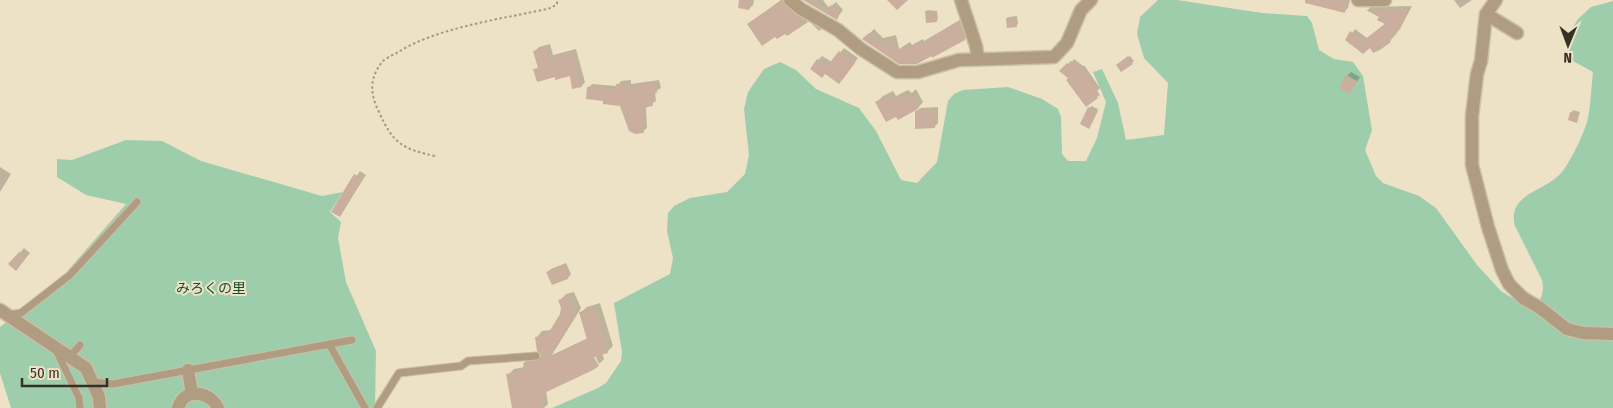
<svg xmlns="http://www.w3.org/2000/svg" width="1613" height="408" font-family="'Fira Sans Condensed','Noto Sans JP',sans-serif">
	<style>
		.green { fill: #9ecdac }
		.shadow { fill: #0003 }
		.building { fill: #caae9e }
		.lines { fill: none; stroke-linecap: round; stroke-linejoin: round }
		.lane-casing { stroke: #c9bfa6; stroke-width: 9 }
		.street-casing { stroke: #c9bfa6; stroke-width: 15 }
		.path { stroke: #a39a85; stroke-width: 2; stroke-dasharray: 2.5 2.5; stroke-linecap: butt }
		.lane { stroke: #b09c80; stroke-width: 7 }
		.street { stroke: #b09c80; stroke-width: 12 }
		.labels { text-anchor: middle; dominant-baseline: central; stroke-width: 4; stroke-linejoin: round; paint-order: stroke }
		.park-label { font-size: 14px; fill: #174d2d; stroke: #eee2c6 }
	</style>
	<rect width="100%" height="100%" fill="#eee2c6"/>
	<path class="green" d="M1158,0H1177L1262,13L1307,16L1312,23L1319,50L1334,59L1353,62L1363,76L1372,130L1365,150L1376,176L1383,183L1419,196L1436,208L1477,265L1501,291L1531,310C1541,301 1545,293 1542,280L1515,226C1507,195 1541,192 1558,176C1568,168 1583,135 1587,122C1591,107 1591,88 1593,72L1571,60L1567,43L1569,34L1578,19L1591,7L1613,1V408H552L598,388L606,383L621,361L622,352L614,303L670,274L673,258L667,231L668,213L674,206L690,198L727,192L745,174L749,155L744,109L748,92L764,69L780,62L796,70L816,89L859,108L876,131L901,180L917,183L937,162L948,101L954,94L963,90L1008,87L1042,99L1058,109L1061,117L1062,154L1068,161H1086L1097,138L1106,102L1093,72L1102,69L1118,103L1126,140L1164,135L1168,83L1144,58L1137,34L1140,17Z
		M126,140L162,141L201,161L322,196L343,192L330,212L341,222L338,238L346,282L376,351L375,408H11L0,373V327L64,275L126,204L86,195L57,177V159L72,160Z"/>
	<path class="shadow" d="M741,0H754L753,5L749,9Z
		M781,0H790L812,16L787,35L785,32L749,24Z
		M805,0H823L829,8L836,2L843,10L837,18Z
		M1313,0H1350L1348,8L1344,12Z
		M1454,0H1472L1460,8Z
		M1412,6L1400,29L1390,41L1370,46L1347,40L1355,29L1367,38L1386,23L1380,16L1368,10L1370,7Z
		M928,10L937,11L938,19L936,21L926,11Z
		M1017,16L1018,24L1016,26L1007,18L1009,17Z
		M963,18L970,33L965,39L933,56L932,55L900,63L864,39L874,29L883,38L896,35L899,49L910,42L912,45L923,39L924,41Z
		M816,20L825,26L819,31L812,24Z
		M550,44L553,55L576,49L585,82L582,86L571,75H555L535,70L539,66L535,51L539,47Z
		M844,48L858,58L843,79L818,60L822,56L832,62Z
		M1130,56L1134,61L1132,63H1119Z
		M1074,59L1083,66L1084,65L1100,88L1097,91L1100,95L1097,97L1061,71L1071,61L1072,62Z
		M1351,72L1360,77L1350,92L1347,76Z
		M631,80V84L659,80L661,88L655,92L656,101L646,108L647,128L643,131L621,105L604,100L588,88L592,84L617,86L621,81Z
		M916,89L923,102L918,108L899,118L877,102L883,96L893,91L896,96L908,90L912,93Z
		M1091,106L1098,109L1091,125L1081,123Z
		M938,107V123L934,127L916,112L920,108Z
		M1573,110L1580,112L1577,121L1569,119Z
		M0,167L11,174L0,192Z
		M360,171L366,175L339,216L333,212Z
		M24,248L30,253L20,265L10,264Z
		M566,263L571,274L568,278L552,283L548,272L551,269Z
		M574,292L581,308L552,355L588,338L580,313L587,307L600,303L613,346L607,352L602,353L604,359L599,364L593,351L546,390L548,404L544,408H513L508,375L514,369L525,367L524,363L530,357L543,356L536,338L542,331L551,330L561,315L562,308L560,300L566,294Z"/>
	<path class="building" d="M739,0H751L749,10L738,8Z
		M782,0L785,6L808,22L787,36L785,34L777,39L775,37L762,46L747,24Z
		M803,0H815L824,11L831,5L839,15L837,20Z
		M887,0H908L897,10Z
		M1305,0H1333L1347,3L1345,13L1305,3Z
		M1410,9L1396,34L1390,40L1391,42L1380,50L1373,53L1370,48L1363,54L1345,40L1350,31L1363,41L1385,24L1377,20L1379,17L1366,10Z
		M925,11L935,13L937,22L926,23Z
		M1016,17L1017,27L1007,28L1006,18Z
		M958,22L965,40L932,58V56L917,64H899L862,39L869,33L877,43L891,39L894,53L905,46L907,49L918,43L919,45Z
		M547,47L549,58L572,52L582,87L572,89L570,76L555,80V77L537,82L533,69L538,68L533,51Z
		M839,51L855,63L839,84L825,74L822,78L810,69L817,59L827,66Z
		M1128,56L1133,64L1121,72L1116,65Z
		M1071,61L1079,68L1080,67L1090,79L1098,92L1095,94L1098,98L1086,107L1066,80L1068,78L1059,71L1067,63L1068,64Z
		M1346,75L1357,81L1350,94L1339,88Z
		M627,83L628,87L655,83L657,93H651L653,106L646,107V110L642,109L644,133L635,134L629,131L620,106L603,104V101L586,99L587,87L616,89V84Z
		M909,94L918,109L898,120L896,117L886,122L875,102L886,96L890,102L900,96L905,99Z
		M1088,107L1098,111L1089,129L1080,124Z
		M934,110L935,128L915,129V111Z
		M1570,112L1579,114L1577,123L1568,120Z
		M354,174L363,179L340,217L331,212Z
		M19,252L26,258L16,271L8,264Z
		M563,265L568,279L552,285L546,272Z
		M568,297L575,315L548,359L587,340L579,312L594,308L608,353L594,357L599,366L593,370L540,395L542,408H512L506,374L524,371L523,363L537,361L541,359V355L537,351L535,337L543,336L549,332L560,314L561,308L558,300Z"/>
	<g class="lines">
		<defs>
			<path id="lane" d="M8,315L21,313L70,275L137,202
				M329,344L365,408
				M56,350L79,398L80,408
				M69,358L80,345
				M92,382L113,384L352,340
				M377,408L399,373L461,366L468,361L536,356"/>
			<path id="street" d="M790,0L801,9L838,30L861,49L897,72H918L959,60L1054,57L1067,43L1081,10L1091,0
				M961,0L976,46L978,58
				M1358,0H1385
				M1496,0L1486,14L1481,61L1477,74L1472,116V165L1488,227L1502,270L1509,284L1523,298L1540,308L1567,329L1583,333L1613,334
				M1486,14L1517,33
				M0,310L86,368L99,397L100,408
				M188,370L192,394
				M178,408C184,387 210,391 218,408"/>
		</defs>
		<use href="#lane" class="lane-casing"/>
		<use href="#street" class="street-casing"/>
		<path class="path" d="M435,156C403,149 393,144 379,112C370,94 369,79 382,62C385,59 390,56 395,54C436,27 503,19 551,8L557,4V0"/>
		<use href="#lane" class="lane"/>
		<use href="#street" class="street"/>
	</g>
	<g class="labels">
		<g class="park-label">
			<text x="211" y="288">みろくの里</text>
		</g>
	</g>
	<g transform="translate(1568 45) rotate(181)" stroke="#eee2c6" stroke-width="4" paint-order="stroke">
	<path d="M0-4L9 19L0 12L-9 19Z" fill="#363127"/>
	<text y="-8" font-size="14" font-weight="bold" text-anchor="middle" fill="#363127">N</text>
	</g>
	<path d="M22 378v8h85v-8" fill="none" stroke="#363127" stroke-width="2.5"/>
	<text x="30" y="378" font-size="15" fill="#363127" stroke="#eee2c6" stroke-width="4" paint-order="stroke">50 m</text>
</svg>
